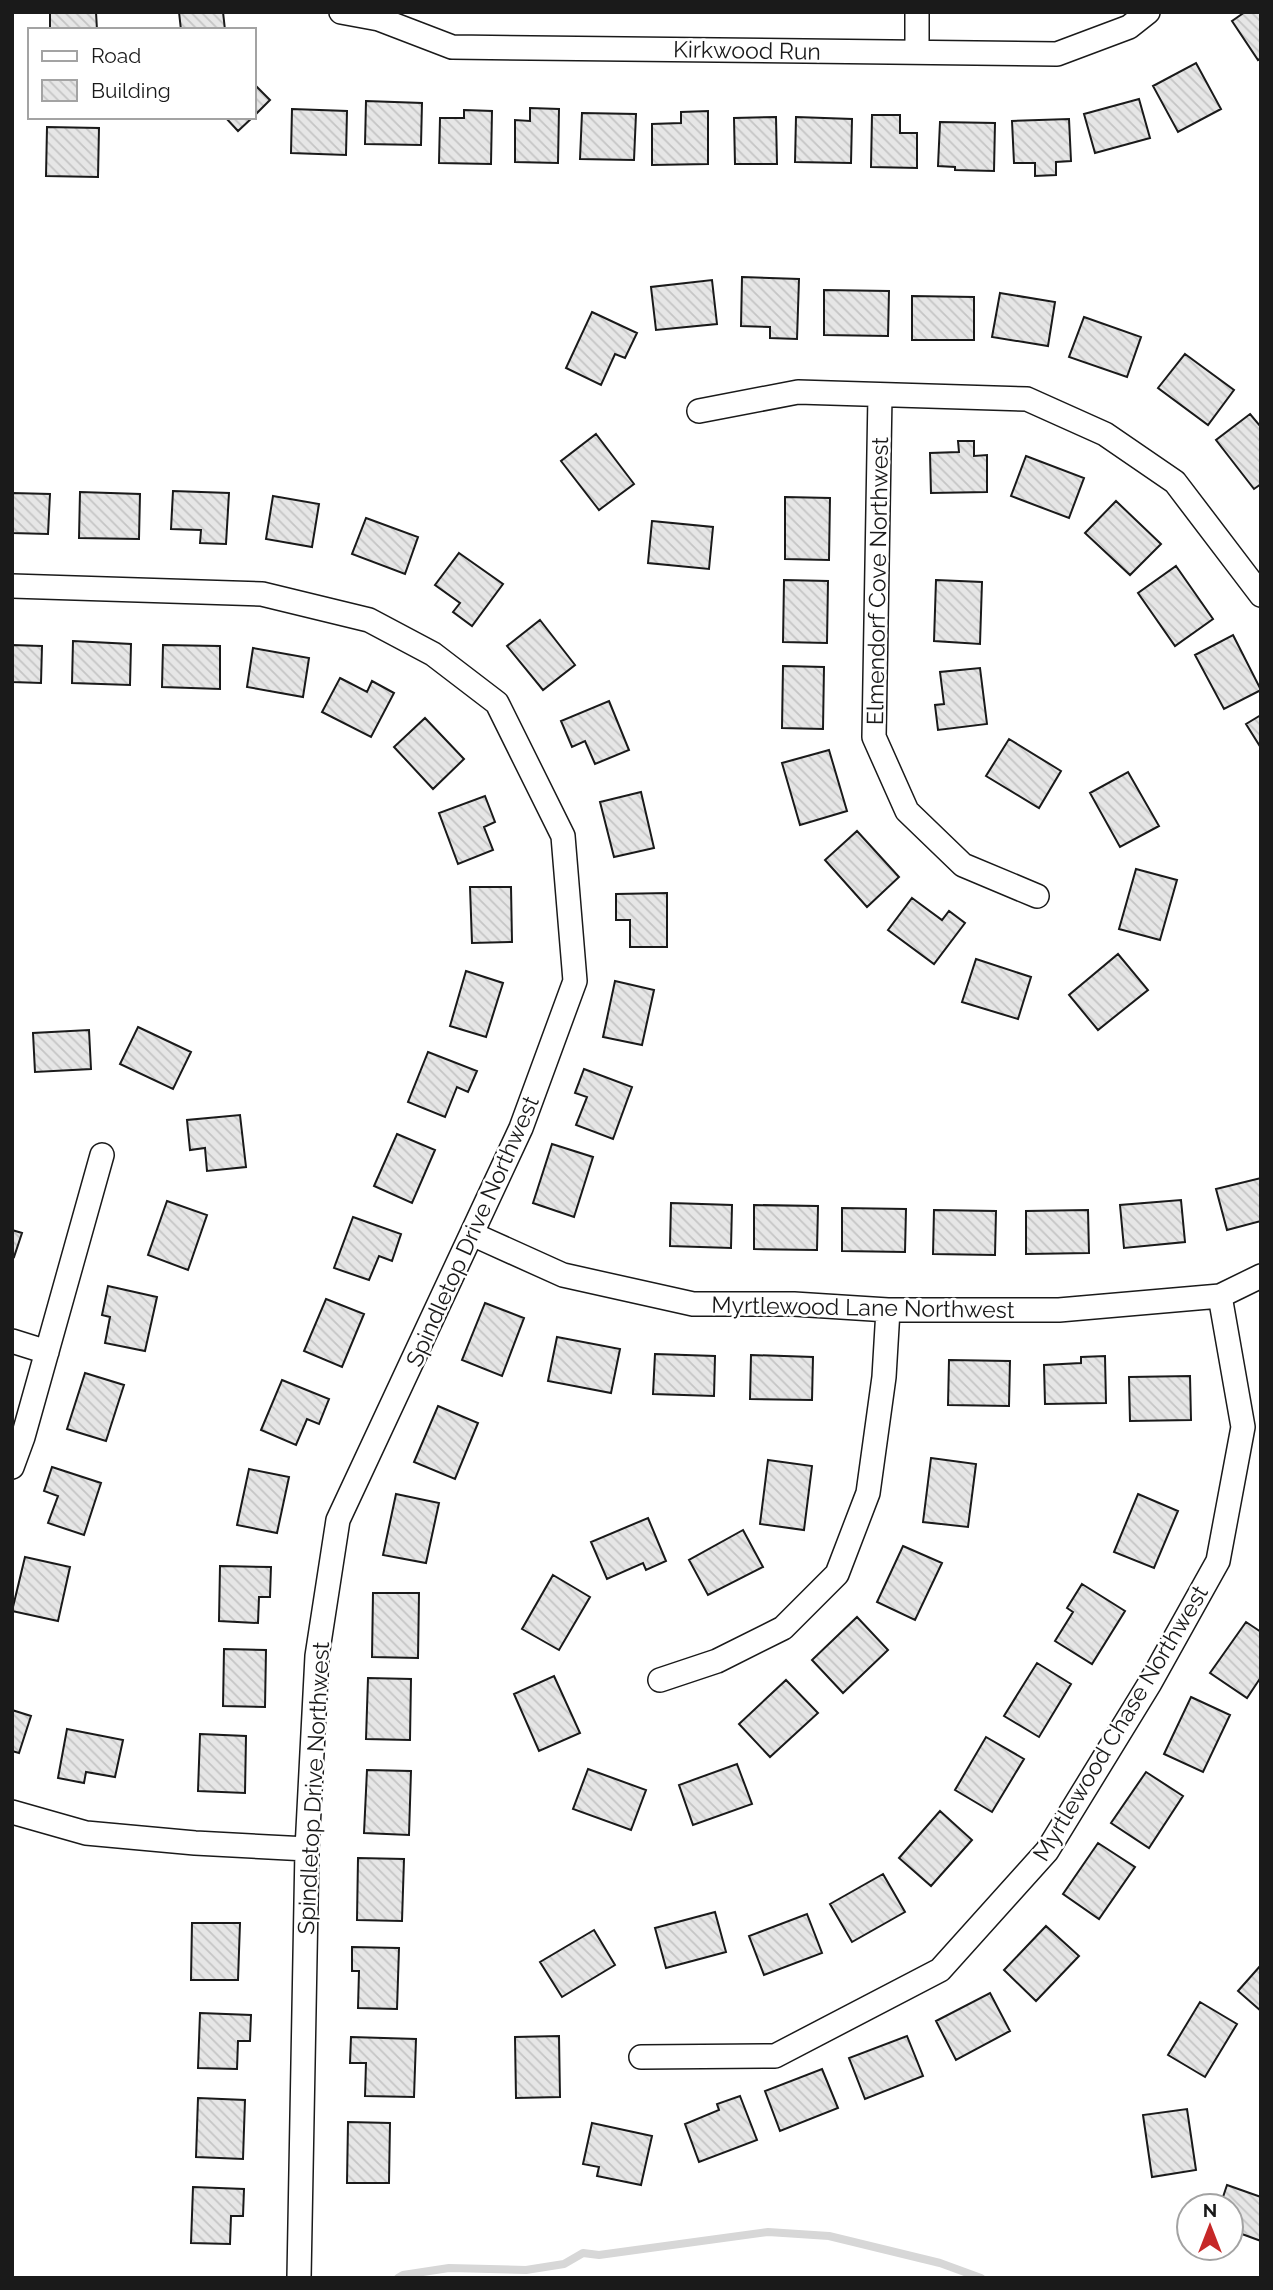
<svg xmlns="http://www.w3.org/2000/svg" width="1273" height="2290" font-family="Raleway,sans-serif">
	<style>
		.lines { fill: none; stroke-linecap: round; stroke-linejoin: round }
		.stream { stroke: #d7d7d7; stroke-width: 8 }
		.building { fill: url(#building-back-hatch); stroke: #1a1a1a; stroke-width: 2 }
		.minor-casing { stroke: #1a1a1a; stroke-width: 26 }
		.minor { stroke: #fff; stroke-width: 23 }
		.labels { text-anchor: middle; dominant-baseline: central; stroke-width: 5; stroke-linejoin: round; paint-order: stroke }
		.street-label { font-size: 23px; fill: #1a1a1a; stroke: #fff }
	</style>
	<defs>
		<pattern id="building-back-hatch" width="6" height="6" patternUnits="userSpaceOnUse" patternTransform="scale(1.75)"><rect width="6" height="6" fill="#e6e6e6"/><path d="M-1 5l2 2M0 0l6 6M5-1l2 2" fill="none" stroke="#c5c5c5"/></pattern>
	</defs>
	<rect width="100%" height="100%" fill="#fff"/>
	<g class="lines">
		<path class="stream" d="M398,2278L403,2275L449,2268L526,2270L564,2264L583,2253L599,2255L768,2232L829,2236L940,2263L981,2278"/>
	</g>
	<path class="building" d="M50,12H96L97,30H50Z
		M179,12H223L225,30H181Z
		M1245,12H1261V58L1258,60L1232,21Z
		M1196,63L1221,109L1178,132L1153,86Z
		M254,84L270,100L254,116Z
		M1139,99L1150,138L1095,153L1084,114Z
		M366,101L422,103L421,145L365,144Z
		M530,108L559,109L558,163L515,162V120L530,121Z
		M292,109L347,111L346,155L291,153Z
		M464,110L492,111L491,164L439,163L440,118H464Z
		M708,111V164L652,165V124L681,123V112Z
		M582,113L636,114L634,160L580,159Z
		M872,115H900V133H917V168L871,167Z
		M225,117H253L238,131Z
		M776,117L777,164H735L734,118Z
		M796,117L852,119L851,163L795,162Z
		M1069,119L1071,161L1056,162V175L1035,176V163H1014L1012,121Z
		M940,122L995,123L994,171L955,170V167L938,166Z
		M47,127L99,128L98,177L46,176Z
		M742,277L799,279L797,339L770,338V327L741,326Z
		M712,280L717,324L656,330L651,287Z
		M824,290L889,291L888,336L824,335Z
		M1000,293L1055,302L1048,346L992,337Z
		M912,296L974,297V340H912Z
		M592,312L637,333L625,358L615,354L601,385L566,368Z
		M1084,317L1141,337L1127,377L1069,357Z
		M1185,354L1234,390L1208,425L1158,388Z
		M1250,414L1261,427V484L1254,489L1216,440Z
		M596,434L634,484L599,510L561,461Z
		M958,441H974V456L987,455V492L931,493L930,453L959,452Z
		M1026,456L1084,478L1069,518L1011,496Z
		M173,491L229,493L226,544L200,543L201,530L171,529Z
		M80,492L140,494L139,539L79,538Z
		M12,493L50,494L48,534L12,533Z
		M273,496L319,504L312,547L266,539Z
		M785,497L830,498L829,560L785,559Z
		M1116,501L1161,544L1130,575L1085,533Z
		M366,518L418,537L405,574L352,554Z
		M652,521L713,527L709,569L648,563Z
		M459,553L503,584L472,626L453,612L460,603L435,585Z
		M1176,566L1213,619L1175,646L1138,593Z
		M784,580L828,581L827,643L783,642Z
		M936,580L982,582L980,644L934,641Z
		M540,620L575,665L543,690L507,646Z
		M1233,635L1261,690L1224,709L1195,655Z
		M73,641L131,644L130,685L72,683Z
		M12,645L42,646L41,683L12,682Z
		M163,645L220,646V689L162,687Z
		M253,648L309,658L303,697L247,687Z
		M783,666L824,667L823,729L782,728Z
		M980,668L987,724L938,730L935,705L944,704L940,672Z
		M340,678L367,692L372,681L394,693L371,737L322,712Z
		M609,701L629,750L595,764L585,741L572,747L561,721Z
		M1261,715V748L1246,724Z
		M425,718L464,759L433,789L394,747Z
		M1009,739L1061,771L1039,808L986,776Z
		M829,750L847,811L800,825L782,763Z
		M1128,772L1159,826L1120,847L1090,793Z
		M641,792L654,848L614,857L600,802Z
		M485,796L495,822L484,827L493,850L458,864L439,813Z
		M857,831L899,877L867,907L825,860Z
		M1136,869L1177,880L1160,940L1119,929Z
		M470,887H511L512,942L472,943Z
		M667,893V947H630V920H616V894Z
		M912,898L942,920L949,911L965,923L934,964L888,930Z
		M1118,954L1148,990L1098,1030L1069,995Z
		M976,959L1031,977L1018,1019L962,1002Z
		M466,971L503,983L486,1037L450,1026Z
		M615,981L654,990L642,1045L603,1037Z
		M138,1027L191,1052L173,1089L120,1064Z
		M89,1030L91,1069L35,1072L33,1033Z
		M428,1052L477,1071L468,1092L457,1087L445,1117L408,1102Z
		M584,1069L632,1087L613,1139L576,1125L587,1097L575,1093Z
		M240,1115L246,1167L207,1171L205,1148L190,1150L187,1120Z
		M397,1134L435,1150L412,1203L374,1186Z
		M552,1144L593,1157L574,1217L533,1203Z
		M1261,1178V1221L1227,1230L1216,1189Z
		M1181,1200L1185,1242L1124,1248L1120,1205Z
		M167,1201L207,1215L188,1270L148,1255Z
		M671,1203L732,1205L731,1248L670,1246Z
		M754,1205L818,1206L817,1250L754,1249Z
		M842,1208L906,1209L905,1252L842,1251Z
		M934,1210L996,1211L995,1255L933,1254Z
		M1088,1210L1089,1253L1026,1254V1211Z
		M353,1217L401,1234L392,1261L379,1256L369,1280L334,1268Z
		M12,1230L22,1233L14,1257L12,1256Z
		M108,1286L157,1297L145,1351L105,1343L110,1317L102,1315Z
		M326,1299L364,1314L342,1367L304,1351Z
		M485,1303L524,1318L502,1376L462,1360Z
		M557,1337L620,1349L611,1393L548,1381Z
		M655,1354L715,1356L714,1396L653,1394Z
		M751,1355L813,1357L812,1400L750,1399Z
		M1105,1356L1106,1403L1045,1404L1044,1365L1081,1363V1357Z
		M949,1360L1010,1361L1009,1406L948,1405Z
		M85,1373L124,1385L106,1441L67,1429Z
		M1190,1376L1191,1420L1130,1421L1129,1377Z
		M282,1380L329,1399L319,1424L307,1419L296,1445L261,1430Z
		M438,1406L478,1423L455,1479L414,1462Z
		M931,1458L976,1464L968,1527L923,1522Z
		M768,1460L812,1466L804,1530L760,1524Z
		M52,1467L101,1483L84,1535L48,1523L58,1496L44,1491Z
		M249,1469L289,1477L277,1533L237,1525Z
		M396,1494L439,1503L426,1563L383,1555Z
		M1138,1494L1178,1511L1154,1568L1114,1552Z
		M648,1518L666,1561L646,1570L643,1563L607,1579L591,1542Z
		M743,1530L763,1567L708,1595L689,1560Z
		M903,1546L942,1563L915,1620L877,1602Z
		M25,1557L70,1567L58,1621L12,1611Z
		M220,1566L271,1567L270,1597H259L258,1623L219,1621Z
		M553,1575L590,1597L559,1650L522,1629Z
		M1082,1584L1125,1611L1092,1664L1055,1641L1073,1612L1067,1608Z
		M373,1593H419L418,1658L372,1657Z
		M857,1617L888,1650L843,1693L812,1660Z
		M1246,1622L1261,1632V1677L1247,1698L1210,1673Z
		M224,1649L266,1650L265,1707L223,1706Z
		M1037,1663L1071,1684L1039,1737L1004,1716Z
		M554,1676L580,1733L539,1751L514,1694Z
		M368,1678L411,1679L410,1740L366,1739Z
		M786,1680L818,1713L770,1757L739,1724Z
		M1191,1697L1230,1715L1203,1772L1164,1754Z
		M12,1710L31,1716L19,1753L12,1751Z
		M67,1729L123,1740L115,1777L86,1772L84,1783L58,1778Z
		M200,1734L246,1736L245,1793L198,1791Z
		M986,1737L1024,1759L992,1812L955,1790Z
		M737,1764L752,1804L693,1825L679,1785Z
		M588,1769L646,1790L631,1830L573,1809Z
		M367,1770L411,1771L409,1835L364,1833Z
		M1146,1772L1183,1796L1149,1848L1111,1823Z
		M940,1811L972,1840L931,1886L899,1858Z
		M1098,1843L1135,1867L1099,1919L1063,1894Z
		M358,1858L404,1859L402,1921L357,1920Z
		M883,1874L905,1912L852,1942L830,1904Z
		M715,1912L726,1952L666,1968L655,1928Z
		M807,1914L822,1953L764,1975L749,1936Z
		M192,1923H240L238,1980H191Z
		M1046,1926L1079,1956L1036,2001L1004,1970Z
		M594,1930L615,1965L562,1997L540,1962Z
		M352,1947L399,1948L397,2009L358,2008L359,1971H352Z
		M1261,1965V2011L1238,1991Z
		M990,1993L1010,2031L956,2060L936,2021Z
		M1200,2002L1237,2024L1205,2077L1168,2055Z
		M200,2013L251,2015L250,2041H238L237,2069L198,2068Z
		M559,2036L560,2097L516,2098L515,2037Z
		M907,2036L923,2076L865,2099L849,2058Z
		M351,2037L416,2039L414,2097L365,2096L366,2063H350Z
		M822,2069L838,2108L780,2131L765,2091Z
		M740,2096L757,2140L699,2162L685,2124L719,2110L717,2104Z
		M198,2098L245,2100L243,2159L196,2157Z
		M1187,2109L1196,2170L1152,2177L1143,2115Z
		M348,2122L390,2123L389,2183H347Z
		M592,2123L652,2136L641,2185L597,2176L599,2167L583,2164Z
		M1227,2185L1261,2197V2241L1231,2230V2206H1220Z
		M193,2187L244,2189L243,2216H231L230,2244L191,2243Z"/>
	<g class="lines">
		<defs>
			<path id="minor" d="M341,12L379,19L452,47L1057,54L1129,27L1148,12
				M917,52V12
				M880,395L874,737L907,811L963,865L1037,896
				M699,411L798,392L1027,399L1105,434L1175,482L1261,595
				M12,586L262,594L369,620L433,654L497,703L563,836L575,981L521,1128L338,1520L317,1656L307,1849L299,2278
				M472,1234L563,1275L693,1304H794L888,1310H1059L1220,1296L1261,1276
				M12,1341L47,1352
				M12,1467L23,1437L102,1155
				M660,1680L717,1661L783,1628L837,1574L868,1493L884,1377L888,1310
				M12,1812L86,1833L195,1843L307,1849
				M641,2057L775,2056L940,1970L1047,1851L1150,1683L1218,1561L1243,1427L1220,1296"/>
		</defs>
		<use href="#minor" class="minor-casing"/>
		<use href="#minor" class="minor"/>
	</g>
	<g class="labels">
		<g class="street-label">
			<text transform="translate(747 50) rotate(1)">Kirkwood Run</text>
			<text transform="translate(877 581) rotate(-89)">Elmendorf Cove Northwest</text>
			<text transform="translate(472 1231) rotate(-66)">Spindletop Drive Northwest</text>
			<text transform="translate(863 1307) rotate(1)">Myrtlewood Lane Northwest</text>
			<text transform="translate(1120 1723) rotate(-59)">Myrtlewood Chase Northwest</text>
			<text transform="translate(313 1788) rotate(-87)">Spindletop Drive Northwest</text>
		</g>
	</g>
	<rect width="1273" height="2290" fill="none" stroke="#1a1a1a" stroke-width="28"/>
	<rect x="28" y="28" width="228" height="91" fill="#ffffff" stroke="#a3a3a3" stroke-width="2"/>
	<rect x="42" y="51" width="35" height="10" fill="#ffffff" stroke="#a3a3a3" stroke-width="2"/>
	<text x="91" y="63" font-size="21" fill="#1a1a1a">Road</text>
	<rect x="42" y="80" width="35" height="21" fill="url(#building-back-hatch)" stroke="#a3a3a3" stroke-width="2"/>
	<text x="91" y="98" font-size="21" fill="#1a1a1a">Building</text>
	<g transform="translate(1210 2227)"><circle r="33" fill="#ffffff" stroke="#a3a3a3" stroke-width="2"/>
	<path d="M0-5L12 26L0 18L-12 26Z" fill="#c62828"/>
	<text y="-10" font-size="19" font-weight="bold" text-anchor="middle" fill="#1a1a1a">N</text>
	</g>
</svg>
